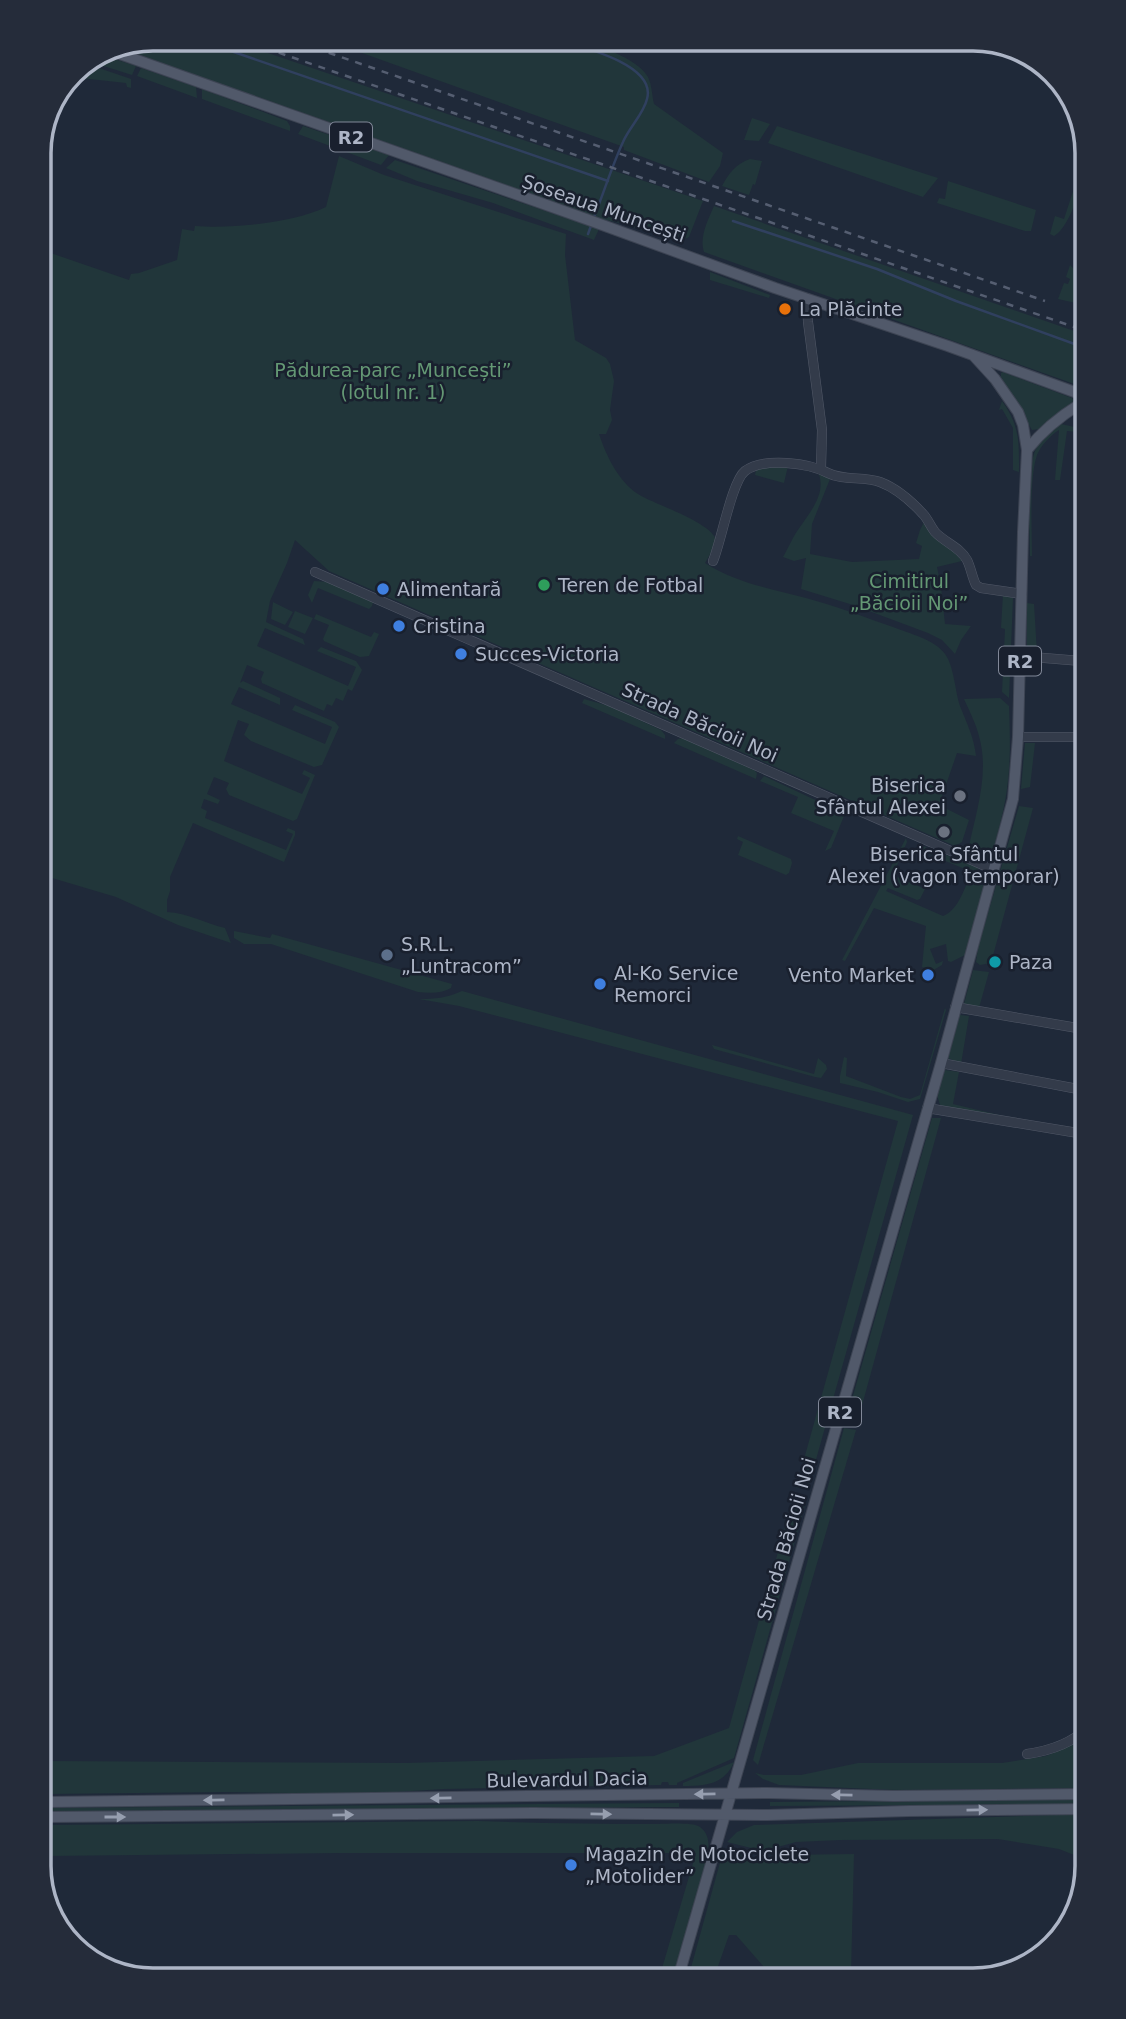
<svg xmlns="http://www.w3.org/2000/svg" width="1126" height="2019" font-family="'DejaVu Sans',sans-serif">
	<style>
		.green { fill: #21363a }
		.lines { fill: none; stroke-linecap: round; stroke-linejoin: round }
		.stream { stroke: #30405f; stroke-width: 2.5 }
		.minor-casing { stroke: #515867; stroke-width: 10 }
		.major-casing { stroke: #3d4453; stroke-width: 12 }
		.minor { stroke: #333b4a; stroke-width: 9 }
		.major { stroke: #51596a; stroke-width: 10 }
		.rail { stroke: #555e71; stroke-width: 2.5; stroke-dasharray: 7 7; stroke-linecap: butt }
		.oneway { fill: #969eaf }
		.food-dot { fill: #e8710a; stroke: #19202e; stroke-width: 2.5 }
		.leisure-dot { fill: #2e9e5b; stroke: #19202e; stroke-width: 2.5 }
		.shop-dot { fill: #3f7fe0; stroke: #19202e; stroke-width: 2.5 }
		.worship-dot { fill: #6b7280; stroke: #19202e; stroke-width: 2.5 }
		.service-dot { fill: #5c6f8a; stroke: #19202e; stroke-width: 2.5 }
		.culture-dot { fill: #0f9aa8; stroke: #19202e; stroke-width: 2.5 }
		.labels { text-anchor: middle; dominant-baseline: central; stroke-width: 5; stroke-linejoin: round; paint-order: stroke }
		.shield { fill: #19202e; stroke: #818898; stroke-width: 2 }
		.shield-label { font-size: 18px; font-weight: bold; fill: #adb5c6 }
		.street-label { font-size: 19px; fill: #adb5c6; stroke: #19202e }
		.poi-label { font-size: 19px; fill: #adb5c6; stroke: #19202e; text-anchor: start }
		.park-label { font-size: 19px; fill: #649874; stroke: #19202e }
		.rim { fill: none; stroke: #adb5c6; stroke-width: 3.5 }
	</style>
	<rect width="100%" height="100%" fill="#1f2939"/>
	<path class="green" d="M153,39H227L703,201L689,237L679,242L620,223L605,220L126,50Z
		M323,39H576C596,45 636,57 648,77C652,85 652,96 654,104L723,153L720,166L709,182L624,150V147Z
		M108,57L136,66L132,75L94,63Z
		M90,65L131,79V88L127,87L126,83L80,78L82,71Z
		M141,68L196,87L197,98L137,76Z
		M202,89L287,121L290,126V131L202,99Z
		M752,118L770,124L759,141L744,140Z
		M303,126L389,155L381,165L298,134Z
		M777,126L938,178L923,197L768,143Z
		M339,156L384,175L566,234L565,255L575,340L606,358L610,364L614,381L610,410L612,420L606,434H599C606,455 618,481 638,494C655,505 713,522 717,542L705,563C736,583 772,589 806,598C836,606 864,617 893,627C910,634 934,639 945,654C954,666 955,691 960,706C967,724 974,737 976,756L957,753L939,805L969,820L962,842L955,846L329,571L295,540L287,563L270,601L266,622L303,639L305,645L265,628L257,646L348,686L356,667L317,651L321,647L356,661L362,670L352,691L348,689L343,701L336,698L332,706L327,704L324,711L262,683L261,679L264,672L247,665L240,683L243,681L280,698V705L239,687L231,704L325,744L332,727L292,710L295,705L335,722L339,727L322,765L314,767L251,741L244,735L249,724L238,720L224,761L302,794L310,778L302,774L304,770L315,775L297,819L293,821L229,795L226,789L229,783L214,777L207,794L220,800L218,804L204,799L201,808L207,811L205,818L286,850L293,834L286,831L288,828L295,831V835L284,862L193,823L170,877V891L167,900V912C188,913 204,923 225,928L231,943L178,925L116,897L42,875L39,249L129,280L131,274L139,273L177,260L182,229L194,231L195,226C232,229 293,223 326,207Z
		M750,159L762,161L755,185L753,184L749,195L722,186C729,173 736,164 750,159Z
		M395,160L599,229L594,240L493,203L417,181L386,168Z
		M1079,173C1079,179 1080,185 1079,191C1076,203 1065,231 1054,236L1050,234L1055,216L1064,219Z
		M948,181L1036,210L1031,231H1025L937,203L939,198L945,199Z
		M714,206L1080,333V386L704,252C699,237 708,220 714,206Z
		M1070,265L1079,274L1080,304L1058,299L1064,283L1068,284L1070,279L1066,277Z
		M710,272L770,295L769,298L710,280Z
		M1003,372L1072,398L1074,401L1039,429L1032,430L1001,377V373Z
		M1002,401C1020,426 1019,442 1019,472L1013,470V428L1002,409L999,410Z
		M1061,424L1079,428L1078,432L1067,431L1060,480H1055L1059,430C1051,435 1041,445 1037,455C1029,478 1032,530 1032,556H1030C1030,528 1025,476 1035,451C1040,440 1051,430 1061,424Z
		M788,466L784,483L755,475L756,470L764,467Z
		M818,472L830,479L812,524L810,554L852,562L919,559L922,546L916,543L920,530L925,520L962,561L937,567L941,587L945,624L971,626L961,640L955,654L942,640L928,633L853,605L801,589L806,558L794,561L783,557C789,547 793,536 800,527C811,511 827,492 818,472Z
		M314,581L329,582L373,602L372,606L369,609L318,588L312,603L308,595Z
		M1003,594L1013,598L1009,698L1002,692L1005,629L1001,628Z
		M273,602L293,612L285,625L271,619Z
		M1027,603L1034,604L1037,653L1027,652Z
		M295,611L313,618L305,634L288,627Z
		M316,614L371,637L374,632L379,634L369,656L360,657L324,641L323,639L329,625L314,619Z
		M1000,698L1009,706C1010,733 1011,761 1007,789C1004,811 998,832 992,854L989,857C981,858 973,859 968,851C975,815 989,777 980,740C977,726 970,712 964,699Z
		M584,699L609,706L661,730L665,735V739L582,703Z
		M682,738L754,770L757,773L756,779L674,743L678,739Z
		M1025,743H1035L1030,787L1021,789Z
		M764,776L841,812L844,816L831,848L825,851L834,831L791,813L798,797L760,781Z
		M1019,806L1033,808L991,963L980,965L976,962L978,948Z
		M738,836L791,859L792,863L789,873L786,875L738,855L743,842L737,839Z
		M906,838L907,842L893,875L925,889L920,899L917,900L888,888L886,891L943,916C959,910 965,886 972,872L919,850L920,845L977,867L985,882L965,955L951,962L948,961L946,944L930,949L936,964L943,961L942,965L932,971L922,967L926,926L874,908L845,961L842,960Z
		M234,931L270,938L272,934L452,984L451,988C441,994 430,993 418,992L271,944H244L234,938Z
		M973,970L989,972L979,1008L964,1004Z
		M462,991L913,1115L808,1488H796L898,1121L459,1006L419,999C435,999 447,998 462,991Z
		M945,1008L946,1010L920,1099L908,1102L878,1092L840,1083V1076L844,1057L847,1058L846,1076L901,1097L910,1099L920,1095Z
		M960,1015L969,1016L961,1064L948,1058Z
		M712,1045L814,1074L818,1058L826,1065L827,1069L821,1078L815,1077L714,1049Z
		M945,1070L959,1072L953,1104L999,1115V1117L946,1108L940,1105L937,1095Z
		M932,1118H941L858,1420L847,1417Z
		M844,1428L856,1430L758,1765L753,1760Z
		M793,1498H807L734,1758L677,1783V1785H669L668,1782H662L661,1785L444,1789L363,1794L226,1792L47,1794V1761L406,1763L654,1756L729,1728Z
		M1087,1738V1788L896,1790L779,1785L763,1779L755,1773L764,1775H801L858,1763H1002L1046,1756Z
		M734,1762C724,1785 705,1786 683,1786V1783Z
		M1087,1799V1804L770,1806V1802Z
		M679,1803V1807L47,1812V1808Z
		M1087,1814V1860L1059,1849L998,1839L841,1840L796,1842L763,1851L727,1842L737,1832L754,1825Z
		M478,1821C538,1823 597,1824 657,1824C667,1824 693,1822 700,1827C712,1836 708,1850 707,1862L674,1975H660L696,1853H341L47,1856V1825Z
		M724,1848L763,1860L778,1855L854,1854L851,1973L770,1974L736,1935H729L715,1975H689Z"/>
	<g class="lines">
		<path class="stream" d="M190,39L228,50L608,181
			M555,39C579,46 657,64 647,99C644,113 629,128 623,142C612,166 604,192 594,217
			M733,221L877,269L956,301L1080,346
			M588,234L592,223"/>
		<defs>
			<path id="minor" d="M807,298L808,322L822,430L821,468
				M713,561C721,542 732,481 745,471C764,457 809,463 828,473C843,481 864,476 880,482C896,488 912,502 923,514C928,519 930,526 935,532C944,542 960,547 967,560C971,568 972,577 976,585L981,588L1022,594
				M315,572L994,870
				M1020,656L1081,661
				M1018,737H1082
				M955,1007L1083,1029
				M941,1063L1083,1090
				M927,1108L1084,1134
				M1027,1754C1048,1751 1071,1744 1087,1728"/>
			<path id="major" d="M117,53L586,219L775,288L948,346L1080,394
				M1027,450C1042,431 1059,417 1080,404
				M47,1802L768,1793L894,1796L1087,1794
				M47,1817L533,1813L768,1815L909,1811L1087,1809
				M679,1975L941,1063L1013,799L1018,737L1023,532L1027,450L1023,425L1018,412L995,379L973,355"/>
		</defs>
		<use href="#minor" class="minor-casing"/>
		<use href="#major" class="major-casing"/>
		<use href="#minor" class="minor"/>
		<use href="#major" class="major"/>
		<path class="rail" d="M239,39L1080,329
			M289,39L1045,301"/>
	</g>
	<defs><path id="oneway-solid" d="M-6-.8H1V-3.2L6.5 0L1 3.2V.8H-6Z" transform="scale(1.75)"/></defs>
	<g class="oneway">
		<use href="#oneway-solid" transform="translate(705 1794) rotate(179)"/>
		<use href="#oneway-solid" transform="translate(842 1795) rotate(-179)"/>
		<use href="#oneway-solid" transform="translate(441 1798) rotate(179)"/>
		<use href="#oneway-solid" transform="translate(214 1800) rotate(179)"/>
		<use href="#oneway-solid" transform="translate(977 1810) rotate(-1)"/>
		<use href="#oneway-solid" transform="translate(601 1814) rotate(1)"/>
		<use href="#oneway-solid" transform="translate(343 1815) rotate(-1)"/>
		<use href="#oneway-solid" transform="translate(115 1817)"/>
	</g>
	<circle class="food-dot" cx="785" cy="309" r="7"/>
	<circle class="leisure-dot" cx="544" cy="585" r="7"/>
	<g class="shop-dot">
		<circle cx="383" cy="589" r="7"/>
		<circle cx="399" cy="626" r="7"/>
		<circle cx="461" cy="654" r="7"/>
		<circle cx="928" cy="975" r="7"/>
		<circle cx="600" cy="984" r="7"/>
		<circle cx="571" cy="1865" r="7"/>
	</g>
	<g class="worship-dot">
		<circle cx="960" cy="796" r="7"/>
		<circle cx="944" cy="832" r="7"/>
	</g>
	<circle class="service-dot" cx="387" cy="955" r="7"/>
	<circle class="culture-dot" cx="995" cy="962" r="7"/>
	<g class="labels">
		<g class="shield">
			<rect x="330" y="122.5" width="42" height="29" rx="5"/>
			<rect x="999" y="646.5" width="42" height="29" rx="5"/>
			<rect x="819" y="1397.5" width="42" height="29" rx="5"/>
		</g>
		<g class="shield-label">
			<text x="351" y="137">R2</text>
			<text x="1020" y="661">R2</text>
			<text x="840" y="1412">R2</text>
		</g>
		<g class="street-label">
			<text transform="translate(604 208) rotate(19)">Șoseaua Muncești</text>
			<text transform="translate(700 722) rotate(24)">Strada Băcioii Noi</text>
			<text transform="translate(786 1539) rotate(-74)">Strada Băcioii Noi</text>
			<text transform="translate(567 1779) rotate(-1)">Bulevardul Dacia</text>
		</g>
		<g class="poi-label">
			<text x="799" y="309">La Plăcinte</text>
			<text x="558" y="585">Teren de Fotbal</text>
			<text x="397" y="589">Alimentară</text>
			<text x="413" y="626">Cristina</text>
			<text x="475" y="654">Succes-Victoria</text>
			<text x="946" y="785" text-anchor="end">Biserica<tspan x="946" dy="22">Sfântul Alexei</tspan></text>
			<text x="944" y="854" text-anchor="middle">Biserica Sfântul<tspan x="944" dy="22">Alexei (vagon temporar)</tspan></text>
			<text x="401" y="944">S.R.L.<tspan x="401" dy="22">„Luntracom”</tspan></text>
			<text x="1009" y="962">Paza</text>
			<text x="614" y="973">Al-Ko Service<tspan x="614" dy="22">Remorci</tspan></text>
			<text x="914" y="975" text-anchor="end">Vento Market</text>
			<text x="585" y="1854">Magazin de Motociclete<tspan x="585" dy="22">„Motolider”</tspan></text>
		</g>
		<g class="park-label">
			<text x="393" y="370">Pădurea-parc „Muncești”<tspan x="393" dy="22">(lotul nr. 1)</tspan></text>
			<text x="909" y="581">Cimitirul<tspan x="909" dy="22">„Băcioii Noi”</tspan></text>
		</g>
	</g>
	<path d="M0 0H1126V2019H0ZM153 51H973A102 102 0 0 1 1075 153V1866A102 102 0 0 1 973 1968H153A102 102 0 0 1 51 1866V153A102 102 0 0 1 153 51Z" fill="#252c3a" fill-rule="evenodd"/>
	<path class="rim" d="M153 51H973A102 102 0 0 1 1075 153V1866A102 102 0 0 1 973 1968H153A102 102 0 0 1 51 1866V153A102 102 0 0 1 153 51Z"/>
</svg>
